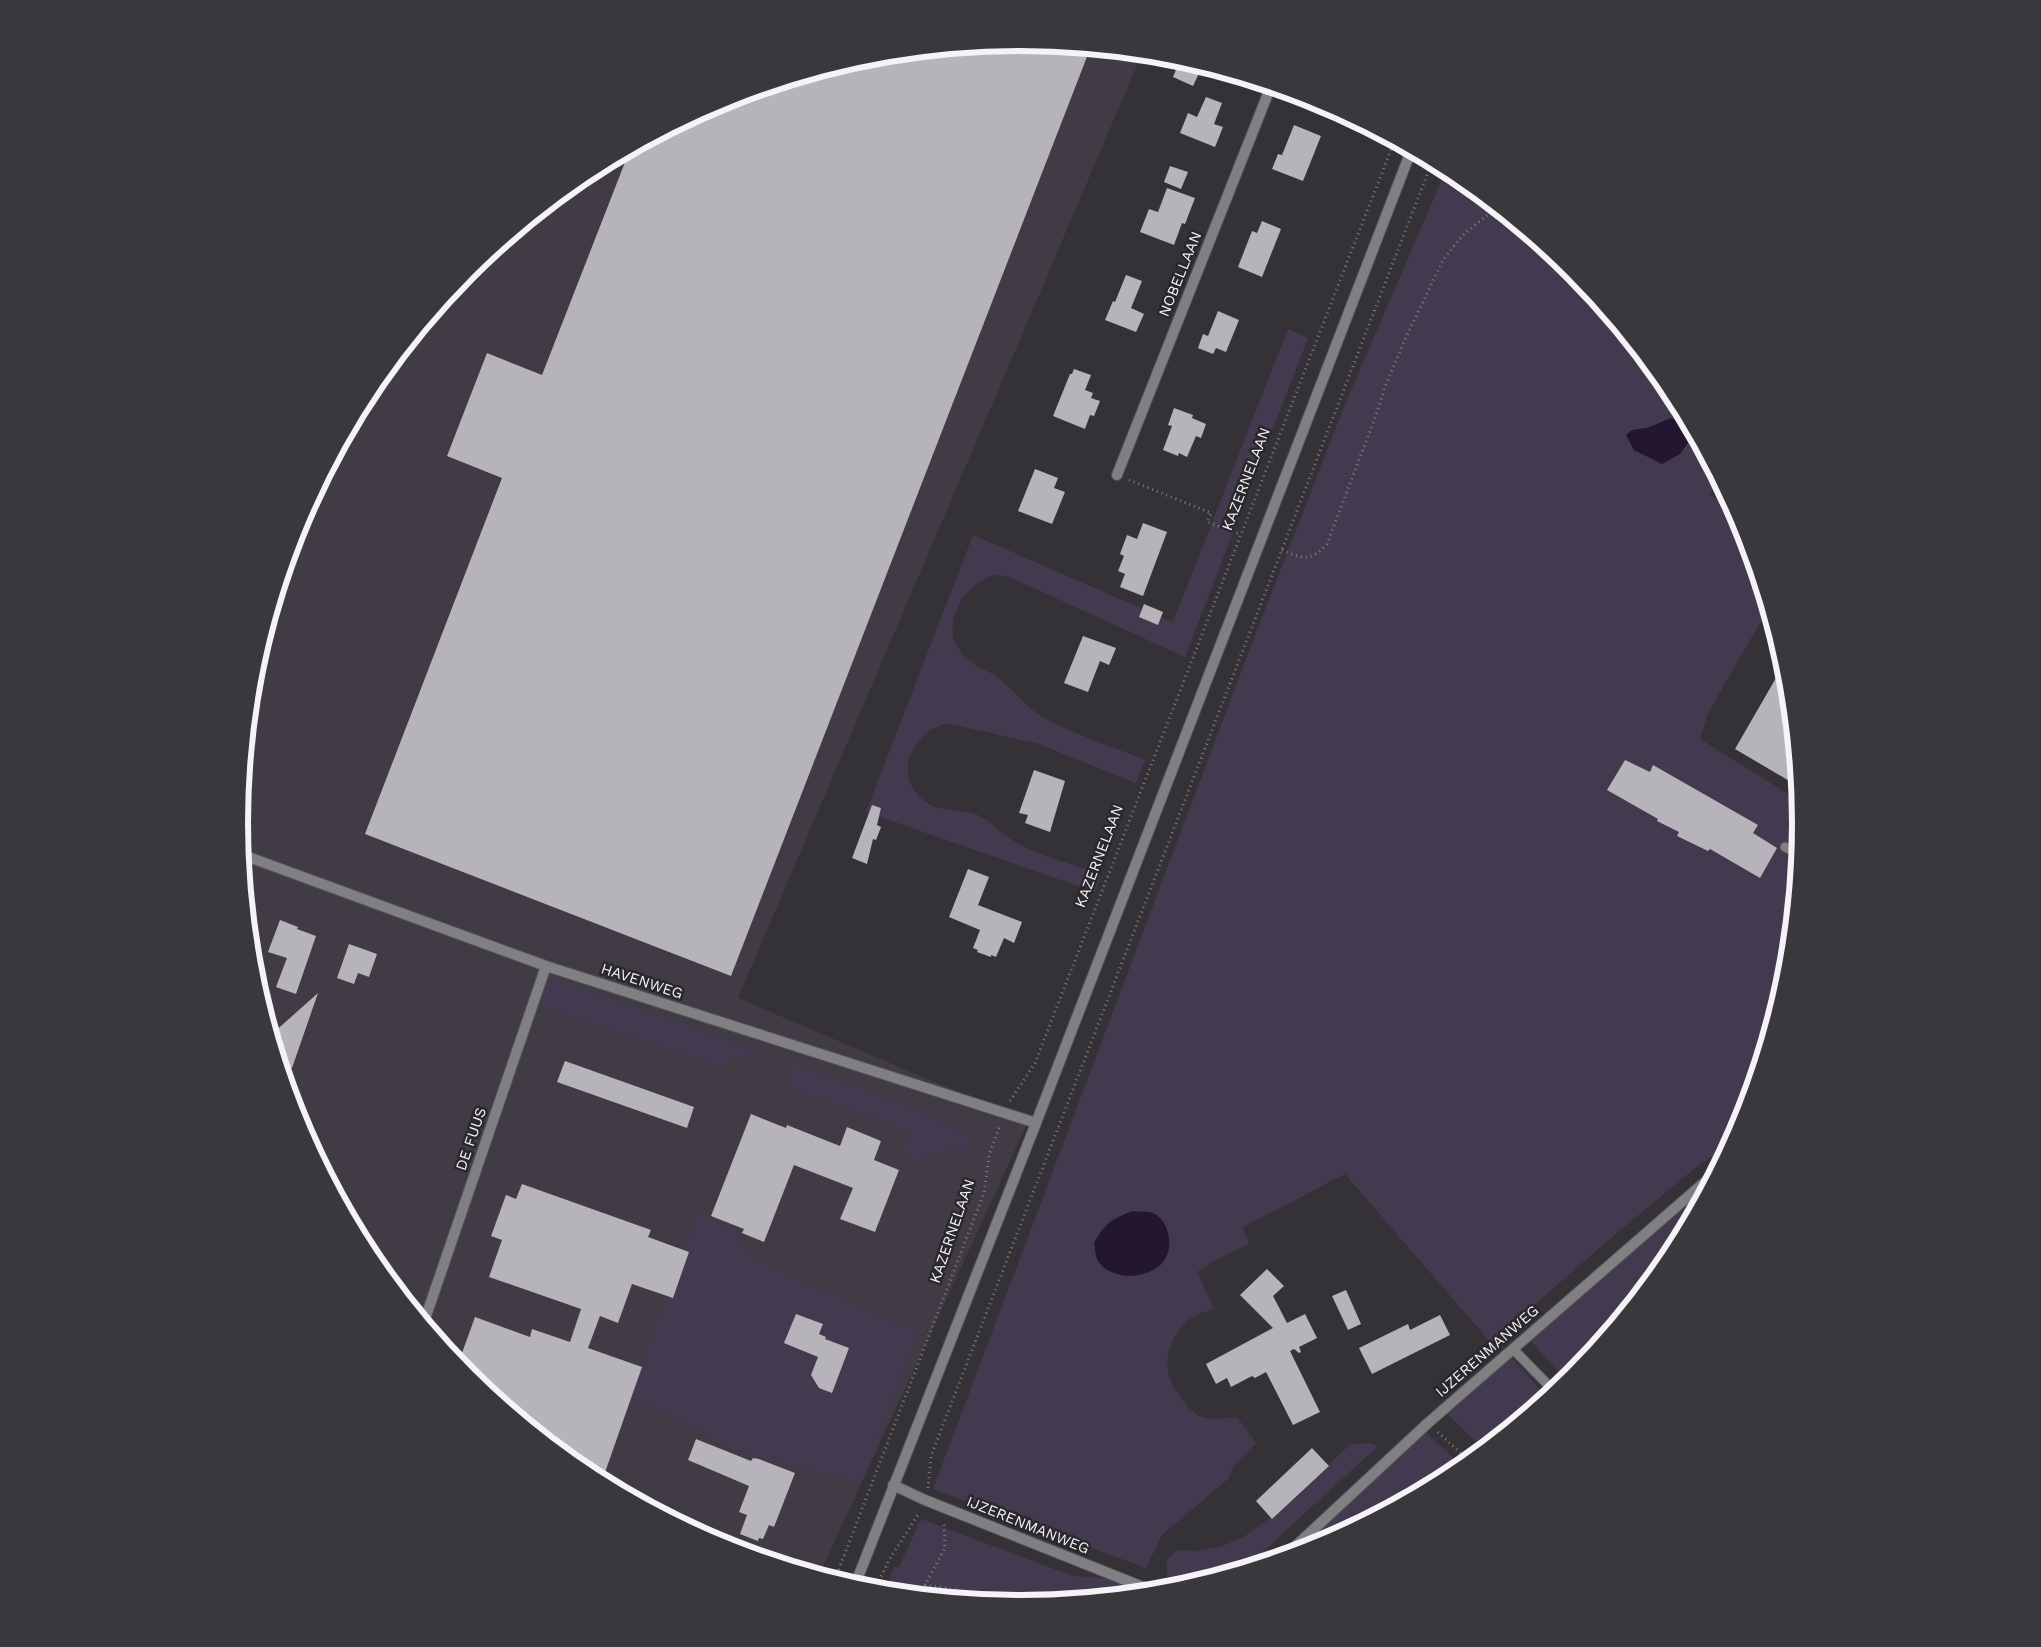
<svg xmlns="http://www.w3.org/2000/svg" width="2041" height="1647" font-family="'Work Sans',sans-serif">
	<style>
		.built { fill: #403b45 }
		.green { fill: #443a4f; fill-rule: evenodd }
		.water { fill: #231630 }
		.building { fill: #b6b4ba }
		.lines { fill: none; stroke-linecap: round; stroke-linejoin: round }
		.service-casing { stroke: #535156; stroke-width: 11 }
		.minor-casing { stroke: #535156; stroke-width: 12 }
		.tertiary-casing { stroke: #535156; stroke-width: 12 }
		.path { stroke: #7f7d81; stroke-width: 3; stroke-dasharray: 1 4; stroke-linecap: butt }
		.service { stroke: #807f81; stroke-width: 9 }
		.minor { stroke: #807f81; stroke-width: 10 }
		.tertiary { stroke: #807f81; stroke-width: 10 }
		.labels { text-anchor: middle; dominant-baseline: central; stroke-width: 5; stroke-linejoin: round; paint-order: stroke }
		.street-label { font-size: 15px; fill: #f4f3f6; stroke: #2a282d }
		.rim { fill: none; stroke: #f4f3f6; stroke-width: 6 }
	</style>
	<rect width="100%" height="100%" fill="#343237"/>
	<path class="built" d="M1021,43L1142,54L738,998L1028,1122L819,1575L721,1545L586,1473L468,1376L371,1257L299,1122L254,976L240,823L255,671L299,524L371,389L468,271L587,174L722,102L868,57Z"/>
	<path class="green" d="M1446,170L1455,174L1573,271L1670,390L1720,484L1716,482L1710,495L1733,509L1742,525L1768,609L1708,713L1700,739L1799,801L1801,824L1786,976L1742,1123L1727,1150L1709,1158L1689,1173L1605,1243L1491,1343L1345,1174L1243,1227L1249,1244L1212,1262L1197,1272L1214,1309C1208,1311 1201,1312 1196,1315C1168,1332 1158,1367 1178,1394C1183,1402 1191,1411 1199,1416C1210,1421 1226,1418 1237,1417L1256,1443L1233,1466L1229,1478L1162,1535L1146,1568L933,1489L1254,638L1346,402ZM1647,428L1662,463L1634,450L1632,430ZM1165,1225C1174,1247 1167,1267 1143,1274C1137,1276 1129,1275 1123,1276Z
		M1288,329L1308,338L1185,657L1007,576C1002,576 996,574 992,576C980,579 966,592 960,602C947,629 950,646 974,664C980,669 988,671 994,675C1012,687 1024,706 1043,717C1075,735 1111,746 1145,760L1136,783L1039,744L946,723C942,725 936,727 932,729C903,748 897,785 929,804C943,812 963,809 978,815C994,823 1006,838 1022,846C1043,857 1078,866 1101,874L1095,892L866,812L973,535L1173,622Z
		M549,976L749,1048L744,1061L730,1056L726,1068L539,1006Z
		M792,1063C854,1086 917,1106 975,1140L961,1152C957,1151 952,1149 949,1150C933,1151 919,1167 904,1155C903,1147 908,1138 905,1130L885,1121L785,1087Z
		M1704,1193L1670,1258L1567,1381L1529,1339L1653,1232Z
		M697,1214L737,1230C740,1247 752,1255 765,1265L918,1332L862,1482L745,1454L719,1444L693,1427L666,1413L629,1398Z
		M1510,1356L1547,1397L1484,1449L1445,1412Z
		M1424,1430L1462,1466L1454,1473L1319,1545L1297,1552L1383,1466Z
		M1371,1443L1378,1446L1245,1568L1191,1584L1167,1575L1166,1564L1169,1557L1179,1550L1197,1551L1220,1547L1242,1538L1266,1521L1351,1444Z
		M921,1519L1073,1576L1107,1578L1139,1593L1021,1604L885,1591L894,1567H899Z"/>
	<path class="water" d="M1671,418L1683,422L1693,436L1680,454L1662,464L1634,450L1626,435L1632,430L1647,428Z
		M1133,1211C1139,1212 1148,1211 1153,1213C1172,1222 1175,1254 1159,1266C1142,1280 1108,1280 1097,1259C1095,1254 1095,1248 1094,1243C1104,1224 1113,1218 1133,1211Z
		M944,1592L977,1600L918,1594Z"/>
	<path class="building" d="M1021,42L1090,49L731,976L365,834L502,478L447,456L487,353L542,375L629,152L722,102L868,57Z
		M1179,62L1200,71L1193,86L1173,77Z
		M1206,97L1222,103L1214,124L1223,127L1215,147L1180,133L1188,113L1197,117Z
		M1294,125L1321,136L1303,181L1272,169L1278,154L1282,155Z
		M1170,166L1188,172L1181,189L1164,182Z
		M1167,188L1195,198L1185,224L1182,223L1174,245L1140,232L1149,209L1158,212Z
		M1262,221L1281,229L1262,277L1238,267L1252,231L1257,233Z
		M1126,275L1142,281L1131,308L1144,314L1136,332L1105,320L1113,301L1115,302Z
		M1218,311L1239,320L1226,352L1216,348L1213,354L1198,348L1203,334L1208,336Z
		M1074,369L1091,375L1085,390L1093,393L1091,398L1100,401L1094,416L1090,415L1085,429L1053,416L1070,374H1072Z
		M1174,408L1193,415L1192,418L1206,424L1201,438L1196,436L1187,457L1179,453L1178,456L1163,450L1172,426L1168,425Z
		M1035,469L1058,478L1054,488L1065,492L1052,524L1018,511Z
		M1143,523L1167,532L1143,596L1120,587L1125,574L1118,571L1124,556L1120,554L1127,535L1137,539Z
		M1144,604L1163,612L1158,625L1139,617Z
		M1083,636L1116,648L1109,665L1100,661L1088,692L1064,683Z
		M1784,664L1787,671L1798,786L1735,749Z
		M1625,760L1650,772L1653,765L1758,825L1753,833L1777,848L1760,878L1710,849L1708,851L1677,836L1679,832L1657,821L1658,819L1607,790Z
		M1034,770L1065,781L1050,832L1025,823L1028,815L1019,813Z
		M872,805L881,808L877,825L881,827L876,840L873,839L867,864L852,858Z
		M968,869L989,877L978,905L1022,922L1014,943L1004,938L996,957L991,955V957L977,952L978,950L973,948L980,930L949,917Z
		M280,920L298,927L297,929L316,936L296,994L276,987L287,958L268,952Z
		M349,944L377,954L369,977L358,973L354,984L337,978Z
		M318,993L292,1068L281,1064L277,1051L282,1038L272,1034Z
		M565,1061L694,1107L687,1128L557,1082Z
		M751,1114L786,1128L787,1125L840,1146L847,1127L881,1141L874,1160L899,1170L875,1232L840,1219L853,1188L794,1165L764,1242L742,1233L744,1229L711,1216Z
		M522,1184L651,1230L648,1237L689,1252L673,1298L632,1284L618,1323L600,1316L588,1348L642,1367L602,1481L586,1473L468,1376L458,1364L475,1317L530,1337L532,1329L570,1342L581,1309L489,1277L502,1240L491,1236L506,1195L516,1199Z
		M1267,1269L1284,1286L1273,1296L1287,1323L1305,1314L1317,1338L1299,1347L1301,1352L1299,1353L1294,1349L1290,1351L1320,1412L1293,1425L1266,1372L1255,1378L1252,1376L1231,1387L1227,1378L1216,1384L1206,1364L1273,1328L1240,1295Z
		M1346,1290L1361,1324L1348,1330L1332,1296Z
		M796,1314L823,1324L819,1334L826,1337L825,1339L849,1348L832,1393L819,1388L811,1375L818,1357L784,1343Z
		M1440,1315L1450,1335L1372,1374L1359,1348L1408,1324L1410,1330Z
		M696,1439L751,1461L753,1458L759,1459L795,1473L774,1527L769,1525L763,1539L759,1538L758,1541L740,1534L747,1515L739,1512L749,1486L688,1460Z
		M1312,1448L1329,1466L1272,1519L1256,1501Z"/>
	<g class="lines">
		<defs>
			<path id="service" d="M1785,847L1799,854
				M1513,1349L1554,1391"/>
			<path id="minor" d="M1117,475L1269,91L1264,85
				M243,855L546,966L1036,1123
				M424,1322L546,966
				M893,1485L925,1500L1153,1591
				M1286,1555L1428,1423L1706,1181L1713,1177"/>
			<path id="tertiary" d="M855,1585L1036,1123L1411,151"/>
		</defs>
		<use href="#service" class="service-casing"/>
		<use href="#minor" class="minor-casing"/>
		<use href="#tertiary" class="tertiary-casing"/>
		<path class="path" d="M1129,480L1211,513L1207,522L1240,534
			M1282,550C1302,559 1311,562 1327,544L1375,418L1385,387L1406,337L1443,260L1463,235L1496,208
			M1010,1101L1035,1063L1394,142
			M1438,1432L1469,1461
			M928,1488L931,1456L1432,162
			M835,1579L984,1193L989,1155L1000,1125
			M925,1585L958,1590L985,1601
			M875,1590L889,1560L919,1513
			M912,1594L925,1585L945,1548L944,1521"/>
		<use href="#service" class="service"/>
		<use href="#minor" class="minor"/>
		<use href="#tertiary" class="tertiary"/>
	</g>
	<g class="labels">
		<g class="street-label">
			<text transform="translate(1180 274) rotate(-68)">NOBELLAAN</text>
			<text transform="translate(1246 479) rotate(-69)">KAZERNELAAN</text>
			<text transform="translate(1099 856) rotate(-69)">KAZERNELAAN</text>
			<text transform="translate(642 981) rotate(18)">HAVENWEG</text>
			<text transform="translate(471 1139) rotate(-71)">DE FUUS</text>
			<text transform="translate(952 1231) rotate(-71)">KAZERNELAAN</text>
			<text transform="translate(1487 1351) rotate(-41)">IJZERENMANWEG</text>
			<text transform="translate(1028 1525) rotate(22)">IJZERENMANWEG</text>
		</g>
	</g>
	<path d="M0 0H2041V1647H0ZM248 823a772 772 0 1 1 1544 0a772 772 0 1 1-1544 0Z" fill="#3a383d" fill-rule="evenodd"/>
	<path class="rim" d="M248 823a772 772 0 1 1 1544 0a772 772 0 1 1-1544 0Z"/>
</svg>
